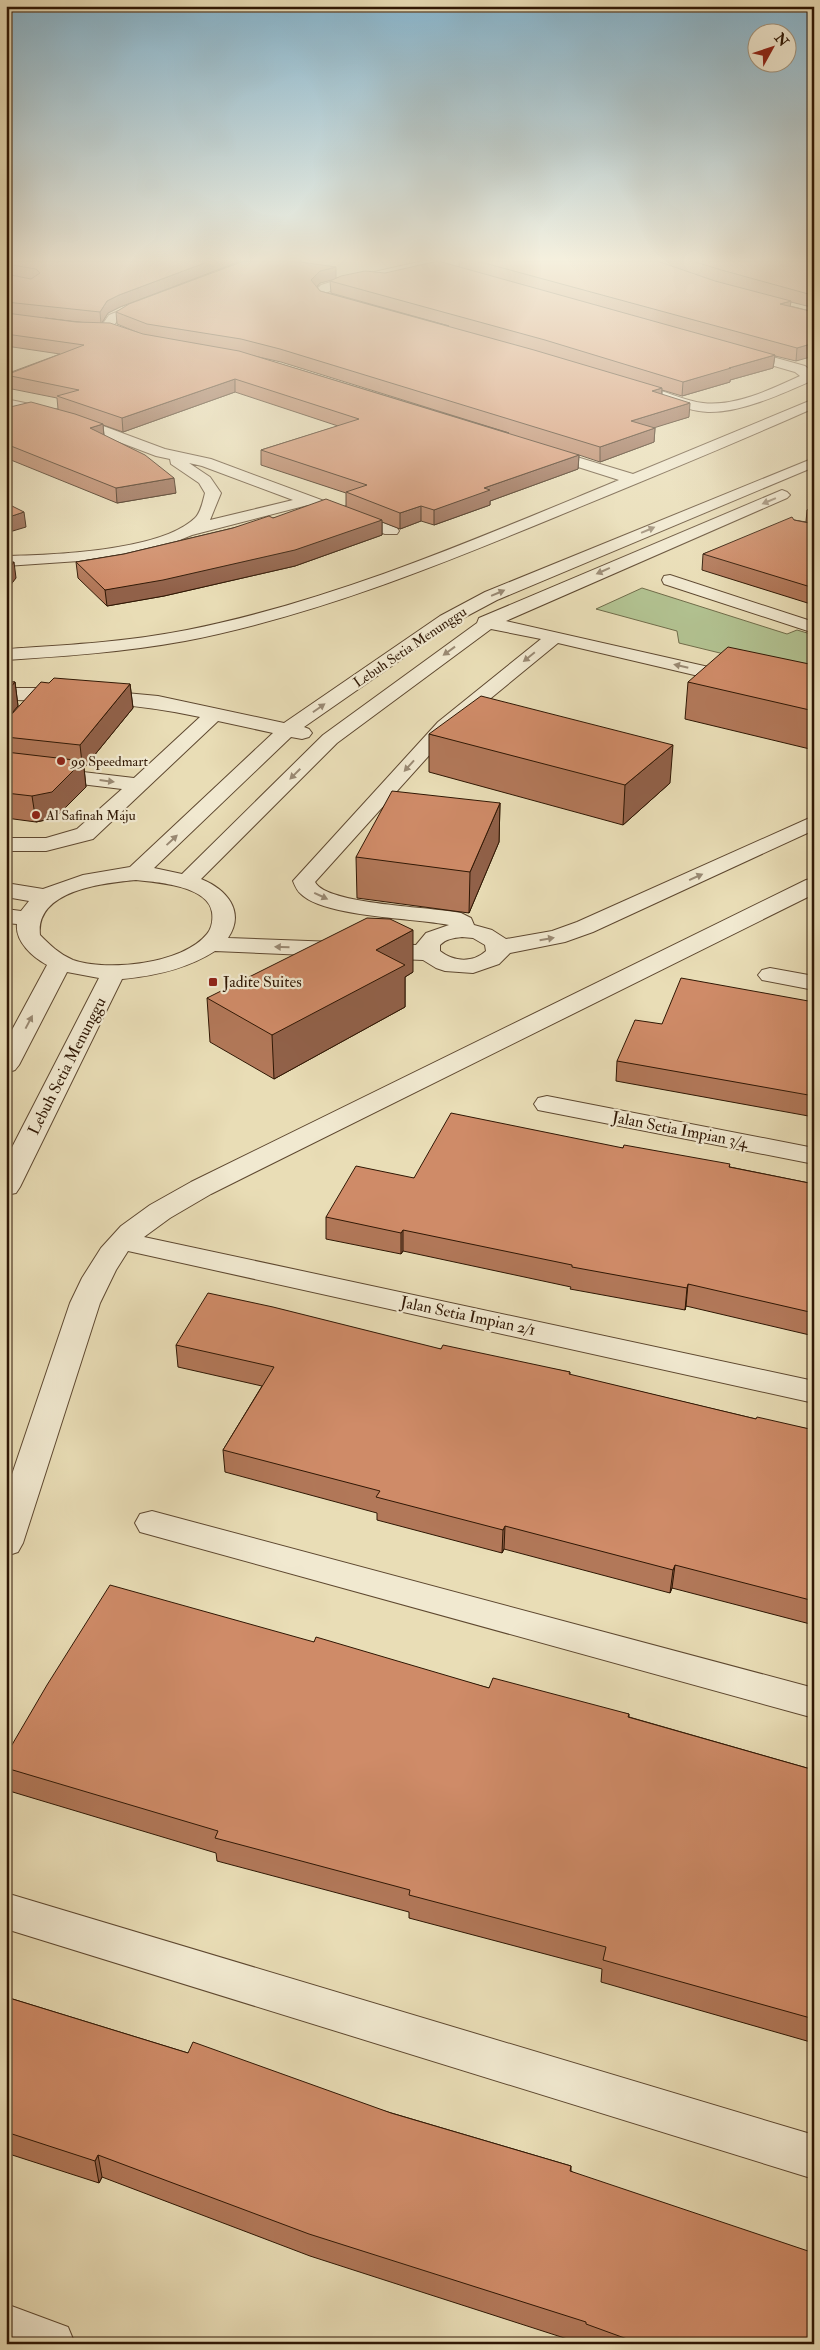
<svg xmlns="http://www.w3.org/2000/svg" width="820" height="2350" font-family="'IM FELL Double Pica',serif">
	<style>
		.green { fill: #b2c291; stroke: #706c4a }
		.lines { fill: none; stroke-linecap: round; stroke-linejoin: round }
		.minor-casing { stroke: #5e4830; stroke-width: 2 }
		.minor { fill: #f1e9d0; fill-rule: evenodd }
		.wall { fill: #b27859; stroke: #2f1704; fill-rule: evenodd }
		.shaded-wall { fill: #916149; stroke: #2f1704 }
		.building { fill: #cf8b68; stroke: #2f1704 }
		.oneway { fill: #9a8a74 }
		.poi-dot { fill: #8f2418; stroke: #f1e9d0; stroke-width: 2 }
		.labels { text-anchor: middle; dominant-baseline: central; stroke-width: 4.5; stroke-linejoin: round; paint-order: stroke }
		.far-street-label { font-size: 14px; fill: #2f1704; stroke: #f1e9d0 }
		.far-poi-label { font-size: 14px; fill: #2f1704; stroke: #f1e9d0; text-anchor: start }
		.poi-label { font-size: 16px; fill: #2f1704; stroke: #f1e9d0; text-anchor: start }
		.street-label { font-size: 16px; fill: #2f1704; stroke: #f1e9d0 }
	</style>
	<rect width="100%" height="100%" fill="#e9ddb6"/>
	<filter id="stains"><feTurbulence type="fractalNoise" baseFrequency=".004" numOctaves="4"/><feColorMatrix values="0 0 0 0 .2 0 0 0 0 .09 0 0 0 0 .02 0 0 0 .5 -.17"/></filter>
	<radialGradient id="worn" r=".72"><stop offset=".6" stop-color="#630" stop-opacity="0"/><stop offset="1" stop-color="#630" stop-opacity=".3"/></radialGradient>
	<path class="green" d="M642,588L787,634L797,630L814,635V676L679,643L677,631L596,609Z"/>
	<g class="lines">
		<defs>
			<path id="minor" d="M423,261H444L438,264L341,286L326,293L355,303L357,306L355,309L351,310L321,301L313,293L321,285L334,281Z
				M151,298L157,302L155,305L117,321L114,325L118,330L116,333H108L102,325L109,315Z
				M737,347L805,366L814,373L811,381C782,394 740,413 708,412C688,411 668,402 649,396L647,393L654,389C670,393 686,401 703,403C734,407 772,389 800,376L795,372L732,354L731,351L732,348Z
				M6,399L44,407L87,420L165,449L211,459L397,528L399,531L397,534H385L308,505L192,535L170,544L137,552L79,561L6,566V556C53,555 161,551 195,518C201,512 203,501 205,493L199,483L171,464L170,459L156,456L77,426L6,407ZM189,463L202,466L293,500L210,520L221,493L210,477Z
				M814,399V408C729,446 643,481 558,516C437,566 314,616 185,641C125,652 67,656 6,660V649C67,645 127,642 187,630C337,600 478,538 619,480L537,454L535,451L537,448H547L633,474Z
				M814,458V467L497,600L452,624L304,727L309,729L312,733L309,737L302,739L291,737L154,868L182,874L323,735L477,623L479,618L782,490L787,492L790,495L787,498L506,621L744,675L746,679L744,683L737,685L558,643L452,730L315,882C326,905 435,907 461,913L471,918L474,925L492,930L506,939L552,931L577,922L814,816V830L593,932L565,942L510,953L499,964L473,973L445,971L436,968L423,960L215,951C187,969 155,976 122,979L20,1187L16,1193L6,1195V1159L99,978L67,972L19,1065L15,1070L6,1073V1041L47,965C33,957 15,942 17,924L6,923V909L21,911L29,901L6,897V883L43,889L83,875L130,867L273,733L218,721L93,839L46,851H6V838H46L77,829L122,789L6,775V763L134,778L200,717C136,703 72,700 6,700V688H72L158,696L284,723L440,616L485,592ZM491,629L541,639L438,722L293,881C295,886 297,891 301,894C324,917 415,918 449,925L426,933L416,945L228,938C246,911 226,889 201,879L337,743ZM136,880C157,882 208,886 212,912C213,919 212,928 207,934C183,964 107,972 73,960C59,954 50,945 40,935C35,890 104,883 136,880ZM462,937L473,938L485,945L486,951C473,963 454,962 440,951V945C446,939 453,938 462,937Z
				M670,575L814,622V633L664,584L662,580L664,576Z
				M814,878V894L211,1194L170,1218L144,1237L814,1381V1403L128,1251L116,1270L100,1303L23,1543L18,1552L6,1556V1492L70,1303L82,1278L101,1248L121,1226L150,1205L191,1182L806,880Z
				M770,968L814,976V990L762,980L758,975L762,970Z
				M547,1096L814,1148V1164L538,1110L534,1104L538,1098Z
				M152,1511L814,1688V1718L140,1532L135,1523L140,1514Z
				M6,1893L814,2135V2179L6,1929Z
				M6,2304L68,2327L75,2344H6Z"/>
		</defs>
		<use href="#minor" class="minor-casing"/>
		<use href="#minor" class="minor"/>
	</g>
	<path class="wall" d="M6,261H241L120,307L108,313L102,323L139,333L117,324L116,312L244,261H302L300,262L336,278L459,267V261H814V306L811,307L791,302L790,306L814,312L796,361L775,356L773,368L730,380V382L682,396L662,390V394L689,417L654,427L655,428L654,442L600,462L579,455L578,469L490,501V505L434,525L421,521L400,529L382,522V535L295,566L164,596L107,606L78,578L76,562L124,554L233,528L273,518L346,506V493L261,465V450L338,426L235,392L123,432L103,425L104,435L176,493L117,503L6,458V408L58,409L57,398L7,388L6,374L60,354L6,346ZM334,279L330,281L331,293L449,326L320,291L317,287L320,283ZM45,318L87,323L76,322ZM254,356L281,362L509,433Z
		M814,506V605L702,570L703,554L794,520L806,522L807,510Z
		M814,665V750L685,719L688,682Z
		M6,682H15L18,706L10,715L130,684L133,708L84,768L86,787L55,818L36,822L6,818Z
		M429,734L670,783L623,825L429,772Z
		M500,803L499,842L469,913L357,898L356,857Z
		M413,972L405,977V1007L274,1079L210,1042L207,998Z
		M814,1002V1117L616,1081L617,1061L662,1024Z
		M623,1148L730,1167L814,1184V1336L686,1306L685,1310L570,1289L571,1287L403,1251L401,1254L326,1239V1217L414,1178Z
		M176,1345L441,1349L570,1372V1375L756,1419L814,1430V1625L672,1588L670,1593L504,1549L502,1553L377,1520V1513L225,1472L223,1450L262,1386L178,1367Z
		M314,1642L489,1688L629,1714V1717L814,1770V2043L601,1982L602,1969L409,1918V1912L217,1861L216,1853L6,1790V1769Z
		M6,1997L188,2053L571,2166V2171L814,2344H583L310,2256L102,2177L99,2183L6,2153Z"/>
	<path class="shaded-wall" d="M210,261H241L120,307L108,313L101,324L100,312L107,301L119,295Z
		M336,267V279L320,283L312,292L311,280L320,271Z
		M812,295H814V306L811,307Z
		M791,301L789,313L780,304Z
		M814,343V356L796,361L797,348Z
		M775,355L773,368L730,380V382L682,396L683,382L729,368Z
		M235,379V392L123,432L122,418Z
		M662,388L661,402L652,391Z
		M690,403L689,417L631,435V421Z
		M103,424L104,438L90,428Z
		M655,428L654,442L600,462V447Z
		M579,455L578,469L490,501V505L434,525V510L484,488Z
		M174,478L176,493L117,503L116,488Z
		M421,506V521L400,529V513Z
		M24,512L26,527L6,533V518Z
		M382,520V535L295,566L164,596L107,606L105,590Z
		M14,562L16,578L6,591V572Z
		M15,682L18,706L6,720V692Z
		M130,684L133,708L84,768L86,787L55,818L36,822L32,796L82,763L80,745Z
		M673,745L670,783L623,825L625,785Z
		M500,803L499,842L469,913L470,872Z
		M413,930V972L405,977V1007L274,1079L272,1035L376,950Z
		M403,1230V1251L401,1254V1233Z
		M688,1284L686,1306L685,1310L687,1288Z
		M505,1526L504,1549L502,1553L503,1530Z
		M675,1565L672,1588L670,1593L673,1570Z
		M98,2155L102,2177L99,2183L95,2161Z"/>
	<path class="building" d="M6,261H210L119,295L107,301L100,312L6,302V274L31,279L40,273L36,269L6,264Z
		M244,261H293L336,267L320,271L311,280L320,291L534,350L662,388L652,391L690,403L631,421L655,428L600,447L280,349L241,339L147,324L116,312L129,304Z
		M438,261L775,355L729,368H731L683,382L545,340L330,281L341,276L365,271L385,273Z
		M477,261H657L715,281L791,301L780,304L814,312V343L797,348Z
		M692,261H814V295H812L725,271Z
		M6,313L76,322L110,323L143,334L239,351L579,455L484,488L490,490L434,510L421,506L400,513L346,492L367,485L261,450L359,419L235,379L122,418L57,396L79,390L6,375L84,345L6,334Z
		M31,402L75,414L103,424L90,428L145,455L174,478L116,488L6,444V408Z
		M326,499L382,520L295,550L163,580L105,590L76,562L124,554L233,528L269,516L273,518Z
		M6,503L24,512L6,518Z
		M814,506V512L807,510Z
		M792,517L794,520L814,524V588L703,554Z
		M6,562H14L6,572Z
		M728,647L814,665V711L688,682Z
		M54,678L130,684L80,745L6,737V716L11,715L41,682L49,683Z
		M6,682H15L6,692Z
		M481,696L673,745L625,785L429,734Z
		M6,752L83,761L52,792L32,796L6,793Z
		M392,791L500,803L470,872L356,857Z
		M367,918L390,919L413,930L376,950L405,965L272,1035L207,998Z
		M681,978L814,1002V1096L617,1061L635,1020L662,1024Z
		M451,1113L623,1148L624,1145L730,1164L729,1167L814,1184V1313L688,1284L687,1288L572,1267V1265L403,1230L401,1233L326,1217L356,1166L414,1178Z
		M208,1293L273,1307L441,1349L443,1345L570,1372L569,1374L756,1419L757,1417L814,1430V1601L675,1565L673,1570L505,1526L503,1530L376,1497L380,1491L223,1450L274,1367L176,1345Z
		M110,1585L314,1642L316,1637L489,1688L493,1678L629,1714L628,1717L814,1770V2019L603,1960L606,1947L409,1895L410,1890L215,1838L218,1831L6,1768V1755L47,1685Z
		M6,1997L188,2053L193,2042L391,2113L571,2166L570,2171L814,2253V2344H641L586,2324V2322L309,2234L98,2155L95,2161L6,2132Z"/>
	<defs><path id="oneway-solid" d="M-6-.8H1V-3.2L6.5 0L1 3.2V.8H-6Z" transform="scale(1.25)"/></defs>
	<g class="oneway">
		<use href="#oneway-solid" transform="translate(769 501) rotate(157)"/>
		<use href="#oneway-solid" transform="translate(648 530) rotate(-23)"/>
		<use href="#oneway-solid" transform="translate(603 571) rotate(156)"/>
		<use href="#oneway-solid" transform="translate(498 593) rotate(-23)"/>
		<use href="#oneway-solid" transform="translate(449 651) rotate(144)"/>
		<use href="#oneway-solid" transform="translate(529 657) rotate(141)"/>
		<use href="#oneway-solid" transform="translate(681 666) rotate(-167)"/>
		<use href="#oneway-solid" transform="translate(319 708) rotate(-35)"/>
		<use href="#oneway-solid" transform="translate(409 766) rotate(132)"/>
		<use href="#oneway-solid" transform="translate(295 774) rotate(135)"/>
		<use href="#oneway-solid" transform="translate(107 781) rotate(7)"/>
		<use href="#oneway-solid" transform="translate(172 840) rotate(-43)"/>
		<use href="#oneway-solid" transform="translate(696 877) rotate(-24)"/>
		<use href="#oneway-solid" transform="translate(321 896) rotate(25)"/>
		<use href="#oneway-solid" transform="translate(547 939) rotate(-10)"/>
		<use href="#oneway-solid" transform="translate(282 947) rotate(-178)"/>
		<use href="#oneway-solid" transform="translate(29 1022) rotate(-62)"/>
	</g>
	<linearGradient id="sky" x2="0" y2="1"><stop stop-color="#87b7d1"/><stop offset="0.44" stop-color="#f5f0de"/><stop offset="1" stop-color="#f5f0de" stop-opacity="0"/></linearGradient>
	<rect width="820" height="590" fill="url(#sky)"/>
	<g class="poi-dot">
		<circle cx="61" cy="761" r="5"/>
		<circle cx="36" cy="815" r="5"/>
		<rect x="208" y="977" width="10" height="10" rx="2.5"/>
	</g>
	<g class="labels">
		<g class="far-street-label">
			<text transform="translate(410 647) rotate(-34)">Lebuh Setia Menunggu</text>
		</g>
		<g class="far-poi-label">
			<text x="71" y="761">99 Speedmart</text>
			<text x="46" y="815">Al Safinah Maju</text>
		</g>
		<g class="poi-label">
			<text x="223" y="982">Jadite Suites</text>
		</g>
		<g class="street-label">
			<text transform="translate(67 1066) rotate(-63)">Lebuh Setia Menunggu</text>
			<text transform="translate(680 1130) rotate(11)">Jalan Setia Impian 3/4</text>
			<text transform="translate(468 1316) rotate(12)">Jalan Setia Impian 2/1</text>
		</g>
	</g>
	<rect width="820" height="2350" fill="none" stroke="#e9ddb6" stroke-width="25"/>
	<rect x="8" y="8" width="805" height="2335" fill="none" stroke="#2f1704" stroke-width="2.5"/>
	<rect x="12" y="12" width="795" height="2325" fill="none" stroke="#2f1704"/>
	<g transform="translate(772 48) rotate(50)"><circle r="24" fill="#f1e9d0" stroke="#a3957e"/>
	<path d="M0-4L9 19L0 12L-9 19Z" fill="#8f2418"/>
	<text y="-8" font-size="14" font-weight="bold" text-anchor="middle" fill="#2f1704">N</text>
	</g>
	<rect width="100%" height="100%" filter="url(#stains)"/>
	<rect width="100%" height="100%" fill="url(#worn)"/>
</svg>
